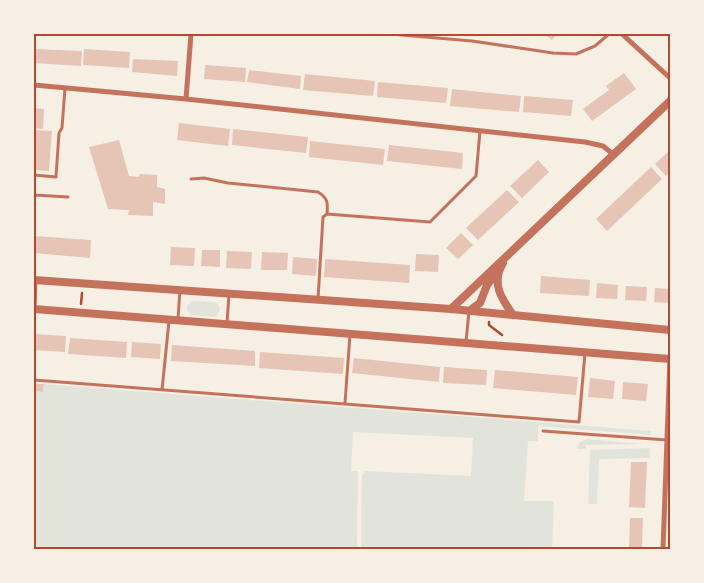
<svg xmlns="http://www.w3.org/2000/svg" width="704" height="583" font-family="'Roboto Condensed',sans-serif">
	<style>
		.green { fill: #e2e4dc }
		.building { fill: #e6c5b7 }
		.lines { fill: none; stroke-linecap: round; stroke-linejoin: round }
		.path { stroke: #b5482f; stroke-width: 2.5 }
		.service { stroke: #c5725c; stroke-width: 3 }
		.minor { stroke: #c5725c; stroke-width: 5 }
		.tertiary { stroke: #c5725c; stroke-width: 8 }
		.neatline { fill: none; stroke: #b5482f; stroke-width: 2 }
	</style>
	<rect width="100%" height="100%" fill="#f6efe4"/>
	<path class="green" d="M192,301L214,302L218,304L220,309L218,315L214,317L190,315L187,309V306Z
		M44,384L651,431V435L538,426V441H528L524,501H554L552,549H361L362,475L365,471L471,476L473,438L353,432L351,471H358L357,549H34V391L43,392Z
		M587,439L643,444L586,445V449H577L580,442Z
		M650,448V458L599,459L597,504H588L590,450Z"/>
	<path class="building" d="M544,34H557L552,40Z
		M34,49L82,51L81,66L34,63Z
		M84,49L130,52L129,68L83,65Z
		M133,59L178,61L177,76L132,72Z
		M205,65L246,68L245,82L204,79Z
		M249,70L301,76L300,89L247,82Z
		M624,73L636,89L592,121L583,109L609,90L606,86Z
		M305,74L375,81L373,96L303,90Z
		M378,82L448,88L446,103L377,97Z
		M452,89L521,96L519,112L450,106Z
		M524,96L573,100L571,116L523,112Z
		M34,108L44,109L43,129L34,128Z
		M179,123L230,129L228,146L177,140Z
		M233,129L308,137L306,153L232,145Z
		M35,130L52,131L49,171L34,170Z
		M119,140L129,176L139,177L140,174L157,175V187L165,189V204L153,202V216L128,215L129,210L108,209L89,147Z
		M310,141L385,149L383,165L309,157Z
		M389,145L463,153L462,169L387,161Z
		M670,150V171L666,176L655,164Z
		M538,160L549,172L522,198L510,186Z
		M651,167L662,179L607,231L596,219Z
		M507,190L519,202L478,240L466,228Z
		M461,233L473,245L458,259L446,248Z
		M34,236L91,240L90,258L34,253Z
		M171,247L195,248L194,266L170,265Z
		M202,250H220V267L201,266Z
		M227,251L252,252L251,269L226,268Z
		M262,252L288,253L287,270H261Z
		M416,254L439,255L438,272L415,271Z
		M293,257L317,259L316,276L292,274Z
		M325,259L410,265L409,283L324,277Z
		M541,276L590,280L589,296L540,293Z
		M597,283L618,285L617,299L596,298Z
		M626,286L647,287L646,301L625,300Z
		M655,288L670,289V303L654,302Z
		M34,334L66,336L65,352L34,350Z
		M70,338L127,342L126,358L68,354Z
		M132,342L161,344L160,359L131,357Z
		M172,345L255,351V366L171,361Z
		M260,352L344,358L343,374L259,368Z
		M354,358L440,367L439,382L352,373Z
		M444,367L487,370L486,385L443,383Z
		M495,370L578,377L576,395L493,388Z
		M590,378L615,381L613,399L588,397Z
		M623,382L648,384L646,401L622,399Z
		M34,384H44L43,392L34,391Z
		M631,462H647L645,508L629,507Z
		M630,518H643L642,547H629Z"/>
	<g class="lines">
		<path class="path" d="M81,304L82,293
			M489,322V325L502,335"/>
		<path class="service" d="M390,34L472,41L553,53L576,54L595,46L609,34
			M34,175L56,177L59,133L62,128L65,88
			M191,179L204,178L228,183L318,192C328,198 328,203 327,214L323,217L318,299
			M34,195L68,197
			M327,214L430,222L476,176L480,131
			M35,309L36,280
			M178,319L180,290
			M227,323L229,294
			M466,342L469,311
			M34,380L579,422L585,353
			M162,390L169,321
			M345,403L350,334
			M543,431L667,440"/>
		<path class="minor" d="M622,34L670,78
			M34,85L186,99L585,142L603,146L614,155
			M186,99L191,34
			M663,549L670,357"/>
		<path class="tertiary" d="M503,263C491,283 501,298 513,315
			M34,280L451,309L670,330
			M34,309L670,359
			M451,309L670,101
			M469,311L480,303L487,285L498,271"/>
	</g>
	<rect width="704" height="583" fill="none" stroke="#f6efe4" stroke-width="70"/>
	<rect x="35" y="35" width="634" height="513" class="neatline"/>
</svg>
